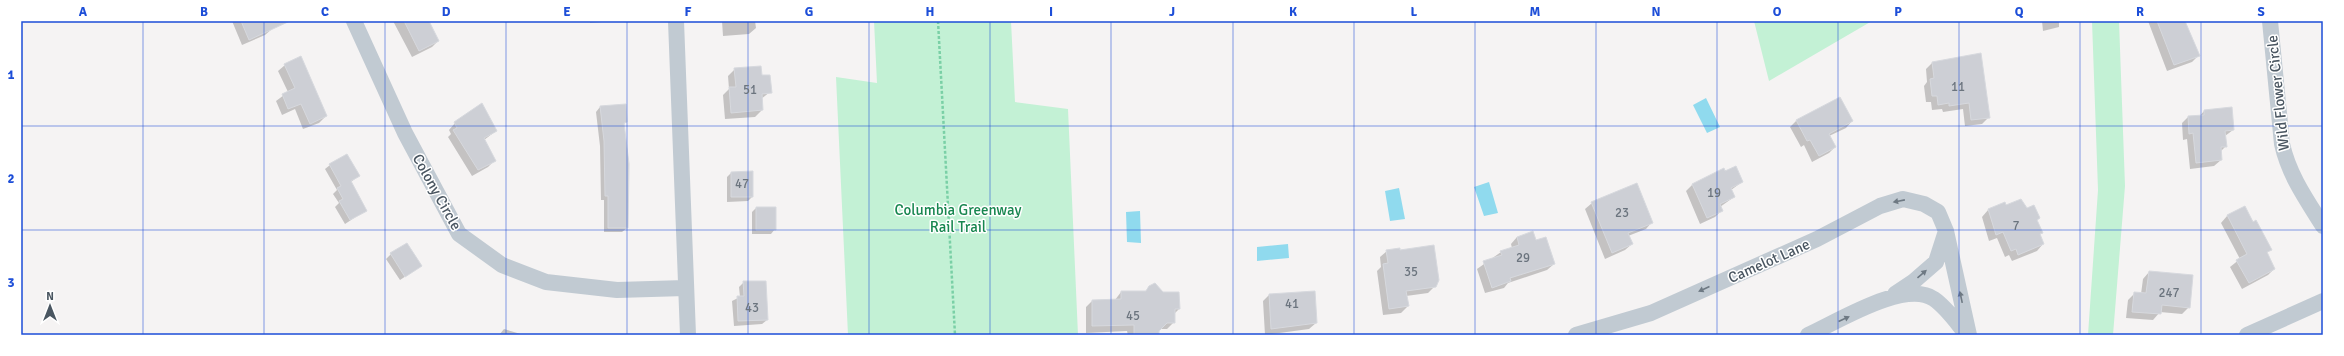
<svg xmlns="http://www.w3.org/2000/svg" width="2344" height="356" font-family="Signika,sans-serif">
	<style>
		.green { fill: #c3f1d5 }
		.water { fill: #90daee }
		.shadow { fill: #0003 }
		.building { fill: #cdcfd5; stroke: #d7d9de }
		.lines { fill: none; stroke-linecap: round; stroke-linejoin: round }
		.path { stroke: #7ad0a6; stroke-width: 2.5; stroke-dasharray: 3 2; stroke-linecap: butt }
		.minor { stroke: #c1cad2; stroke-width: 16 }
		.oneway { fill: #6e7983 }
		.grid { fill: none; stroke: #1d4ed8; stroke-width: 1; stroke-opacity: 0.55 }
		.labels { text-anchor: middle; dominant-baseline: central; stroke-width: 3; stroke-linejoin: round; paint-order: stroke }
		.number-label { font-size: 13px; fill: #6b747e }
		.street-label { font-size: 15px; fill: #4a5661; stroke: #fff }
		.park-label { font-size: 15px; fill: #17864f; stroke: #fff }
		.neatline { fill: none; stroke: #1d4ed8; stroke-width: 1.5 }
		.grid-label { font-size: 13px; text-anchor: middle; font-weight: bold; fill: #1d4ed8 }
	</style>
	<rect width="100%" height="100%" fill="#f5f3f3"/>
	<path class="green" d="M874,21H1011L1015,102L1068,109L1078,335H848L836,77L877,83Z
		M1754,21H1872L1769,81Z
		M2092,21H2119L2125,186L2113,335H2088L2098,190Z"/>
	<path class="water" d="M1706,98L1720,127L1707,133L1693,105Z
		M1489,182L1498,213L1484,216L1474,187Z
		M1399,188L1405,219L1390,221L1385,191Z
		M1140,211L1141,243L1127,242L1126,212Z
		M1288,244L1289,258L1257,261V247Z"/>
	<path class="shadow" d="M232,21H269L272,29L265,35L242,45Z
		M393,21H428L438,41L432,47L412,57Z
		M590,21H614L590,23Z
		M722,21H755L756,28L749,34L723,36Z
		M2042,21H2059V27L2043,31Z
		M2148,21H2184L2199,55L2192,62L2167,71Z
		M1980,54L1989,117L1982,124L1965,126L1963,109L1943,112L1942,109L1932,110L1931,102H1926L1924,86L1927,82L1926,69L1932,63Z
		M285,65L326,116L319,123L303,129L295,109L282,115L276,101L288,92L278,71Z
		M735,69L761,76L770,92L761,99L762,110L755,117L725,119L723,95L729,89L728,76Z
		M1840,98L1852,121L1846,128L1829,136L1835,147L1829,153L1812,162L1804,145L1801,147L1790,127L1796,121Z
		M600,107L626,122L623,125L627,228L622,232H604V200H601L600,146L596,112Z
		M2204,111L2233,130L2225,136L2226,146L2220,152L2221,160L2214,166L2190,169L2187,139L2183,140L2182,123L2188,117L2200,116Z
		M455,123L496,131L484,140L495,160L488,167L472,176L448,137L451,134L449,130Z
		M330,165L358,176L350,183L366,210L345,224L335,207L339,203L333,194L337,190L325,169Z
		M1724,169L1742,182L1731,190L1734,197L1720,207L1722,210L1715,217L1700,224L1686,191L1692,185Z
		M731,173L752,197L748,201L727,202V177Z
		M1592,203L1652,222L1646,229L1628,236L1632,244L1625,250L1605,259L1585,209Z
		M2005,203L2006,206L2039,218L2036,221L2043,244L2037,251L2012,261L2009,255L2005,257L1997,238L1989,241L1982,217L1988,210Z
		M2244,207L2270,249L2266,254L2274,269L2268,275L2242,289L2230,267L2240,259L2221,223L2227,216Z
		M756,208L775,229L771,234H752V212Z
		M1517,237L1554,264L1547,270L1508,283L1504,288L1485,293L1477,269L1501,252L1512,248L1511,244Z
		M1387,251H1399L1435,286L1428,293L1406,296L1408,306L1401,313L1383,315L1377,271L1381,267L1380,257Z
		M391,254L421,266L400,280L386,259Z
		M2149,272L2189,307L2182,314L2160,312L2153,320L2126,318L2128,300L2135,293L2141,294L2143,279Z
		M744,282L767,320L762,324L734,326L732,301L740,297L739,287Z
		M1149,287L1179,309L1174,314V322L1167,329H1160L1158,335H1128L1127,331L1086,333V307L1092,301L1115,300L1121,292H1145Z
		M1269,295L1316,323L1309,329L1265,335L1263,301Z
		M504,329L524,335H499Z"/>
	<path class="building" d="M241,21H290L249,40Z
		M404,21H429L439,41L419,51Z
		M2157,21H2185L2200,56L2174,65Z
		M1981,53L1990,118L1971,120L1969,103L1949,106V103L1938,105L1937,96H1932L1930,79L1934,78L1932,62Z
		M301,56L327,116L310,124L301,104L288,109L282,94L295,88L284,64Z
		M761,66L762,75H770L772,93L762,94L763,110L731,113L729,87H736L734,68Z
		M1840,97L1853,121L1829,134L1836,147L1819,156L1810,140L1807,141L1796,120Z
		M482,103L497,131L484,138L496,161L478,170L453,130L457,128L454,122Z
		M626,104L627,122L624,123L629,164L628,228H608V196H605L604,141L600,106Z
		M2232,107L2234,130L2225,131L2227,147H2221L2222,160L2196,163L2193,133L2189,134L2188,116L2204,115V110Z
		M347,154L360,176L351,181L367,211L350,220L339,201L343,199L337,188L341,186L329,164Z
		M1736,166L1743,182L1731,188L1735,197L1720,204L1723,211L1707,218L1692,184L1724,168L1725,171Z
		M753,171V197H731V172Z
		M1637,183L1653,223L1628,233L1633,244L1612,253L1591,202Z
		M2021,199L2027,208L2034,205L2040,218L2037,220L2043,233L2040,234L2044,244L2018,255L2016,249L2011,251L2003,232L1996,235L1988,209L2005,202L2006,205Z
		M2245,206L2253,222L2256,220L2272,250L2267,252L2275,269L2249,283L2236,260L2247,254L2227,215Z
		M756,207H776V230H756Z
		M1533,231L1536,240L1546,237L1555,264L1510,278L1511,281L1492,288L1483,261L1502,255L1500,251L1519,245L1517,237Z
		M407,243L422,266L405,277L390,253Z
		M1434,245L1439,280L1436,287L1406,291L1409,306L1389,309L1383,264L1388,263L1386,250L1400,248V250Z
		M2149,271L2193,275L2190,308L2162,305L2161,314L2132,312L2134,292L2146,293Z
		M743,281H766L768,320L738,321L737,296H744Z
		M1155,283L1163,292H1179L1180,309H1175V323H1167L1159,331V335H1134V325L1092,326V300L1121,299V291H1146L1149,286Z
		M1315,291L1317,323L1271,329L1269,294Z"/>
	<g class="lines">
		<path class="path" d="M938,21L955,335"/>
		<path class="minor" d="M354,21L405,133L459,234L502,265L546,282L617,290L685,288
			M676,21L688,335
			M2270,21L2282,144C2289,175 2306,199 2323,226
			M1895,294L1913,282L1936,262L1946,231
			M1576,335L1651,313L1817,239L1880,206L1903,199L1924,204L1938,212L1946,231L1969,335
			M1808,335C1837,322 1905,279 1934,299C1947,308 1957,323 1967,335
			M2247,335L2323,301"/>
	</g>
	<defs><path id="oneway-solid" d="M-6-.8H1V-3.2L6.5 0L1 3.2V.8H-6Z"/></defs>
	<g class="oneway">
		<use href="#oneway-solid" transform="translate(1899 201) rotate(169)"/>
		<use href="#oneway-solid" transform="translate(1922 274) rotate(-41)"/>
		<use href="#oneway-solid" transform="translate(1704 289) rotate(156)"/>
		<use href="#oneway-solid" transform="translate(1961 297) rotate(-102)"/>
		<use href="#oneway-solid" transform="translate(1844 319) rotate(-25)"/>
	</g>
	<path class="grid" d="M143,21V335M264,21V335M385,21V335M506,21V335M627,21V335M748,21V335M869,21V335M990,21V335M1111,21V335M1233,21V335M1354,21V335M1475,21V335M1596,21V335M1717,21V335M1838,21V335M1959,21V335M2080,21V335M2201,21V335M21,126H2323M21,230H2323"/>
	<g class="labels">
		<g class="number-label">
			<text x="1958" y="87">11</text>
			<text x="750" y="90">51</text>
			<text x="742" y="184">47</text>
			<text x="1714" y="193">19</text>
			<text x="1622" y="213">23</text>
			<text x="2016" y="226">7</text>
			<text x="1523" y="258">29</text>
			<text x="1411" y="272">35</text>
			<text x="2169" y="293">247</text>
			<text x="1292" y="304">41</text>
			<text x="752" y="308">43</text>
			<text x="1133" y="316">45</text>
		</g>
		<g class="street-label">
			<text transform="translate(2278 93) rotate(-96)">Wild Flower Circle</text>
			<text transform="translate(437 192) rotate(61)">Colony Circle</text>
			<text transform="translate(1769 261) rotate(-24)">Camelot Lane</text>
		</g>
		<g class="park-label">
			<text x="958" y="210">Columbia Greenway<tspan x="958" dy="17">Rail Trail</tspan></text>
		</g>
	</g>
	<rect width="2344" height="356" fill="none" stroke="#ffffff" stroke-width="44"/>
	<g transform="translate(50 306)" stroke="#ffffff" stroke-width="3" paint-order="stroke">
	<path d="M0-3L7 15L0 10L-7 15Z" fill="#4a5661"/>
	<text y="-6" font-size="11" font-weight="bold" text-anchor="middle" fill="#4a5661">N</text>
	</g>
	<rect x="22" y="22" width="2300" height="312" class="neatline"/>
	<g class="grid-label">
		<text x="83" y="16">A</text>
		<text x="204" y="16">B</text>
		<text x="325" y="16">C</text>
		<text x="446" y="16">D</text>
		<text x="567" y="16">E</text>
		<text x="688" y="16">F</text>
		<text x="809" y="16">G</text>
		<text x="930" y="16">H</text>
		<text x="1051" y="16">I</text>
		<text x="1172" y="16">J</text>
		<text x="1293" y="16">K</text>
		<text x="1414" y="16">L</text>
		<text x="1535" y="16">M</text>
		<text x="1656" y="16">N</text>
		<text x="1777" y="16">O</text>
		<text x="1898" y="16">P</text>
		<text x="2019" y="16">Q</text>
		<text x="2140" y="16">R</text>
		<text x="2261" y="16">S</text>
		<text x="11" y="79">1</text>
		<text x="11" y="183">2</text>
		<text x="11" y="287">3</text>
	</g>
</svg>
